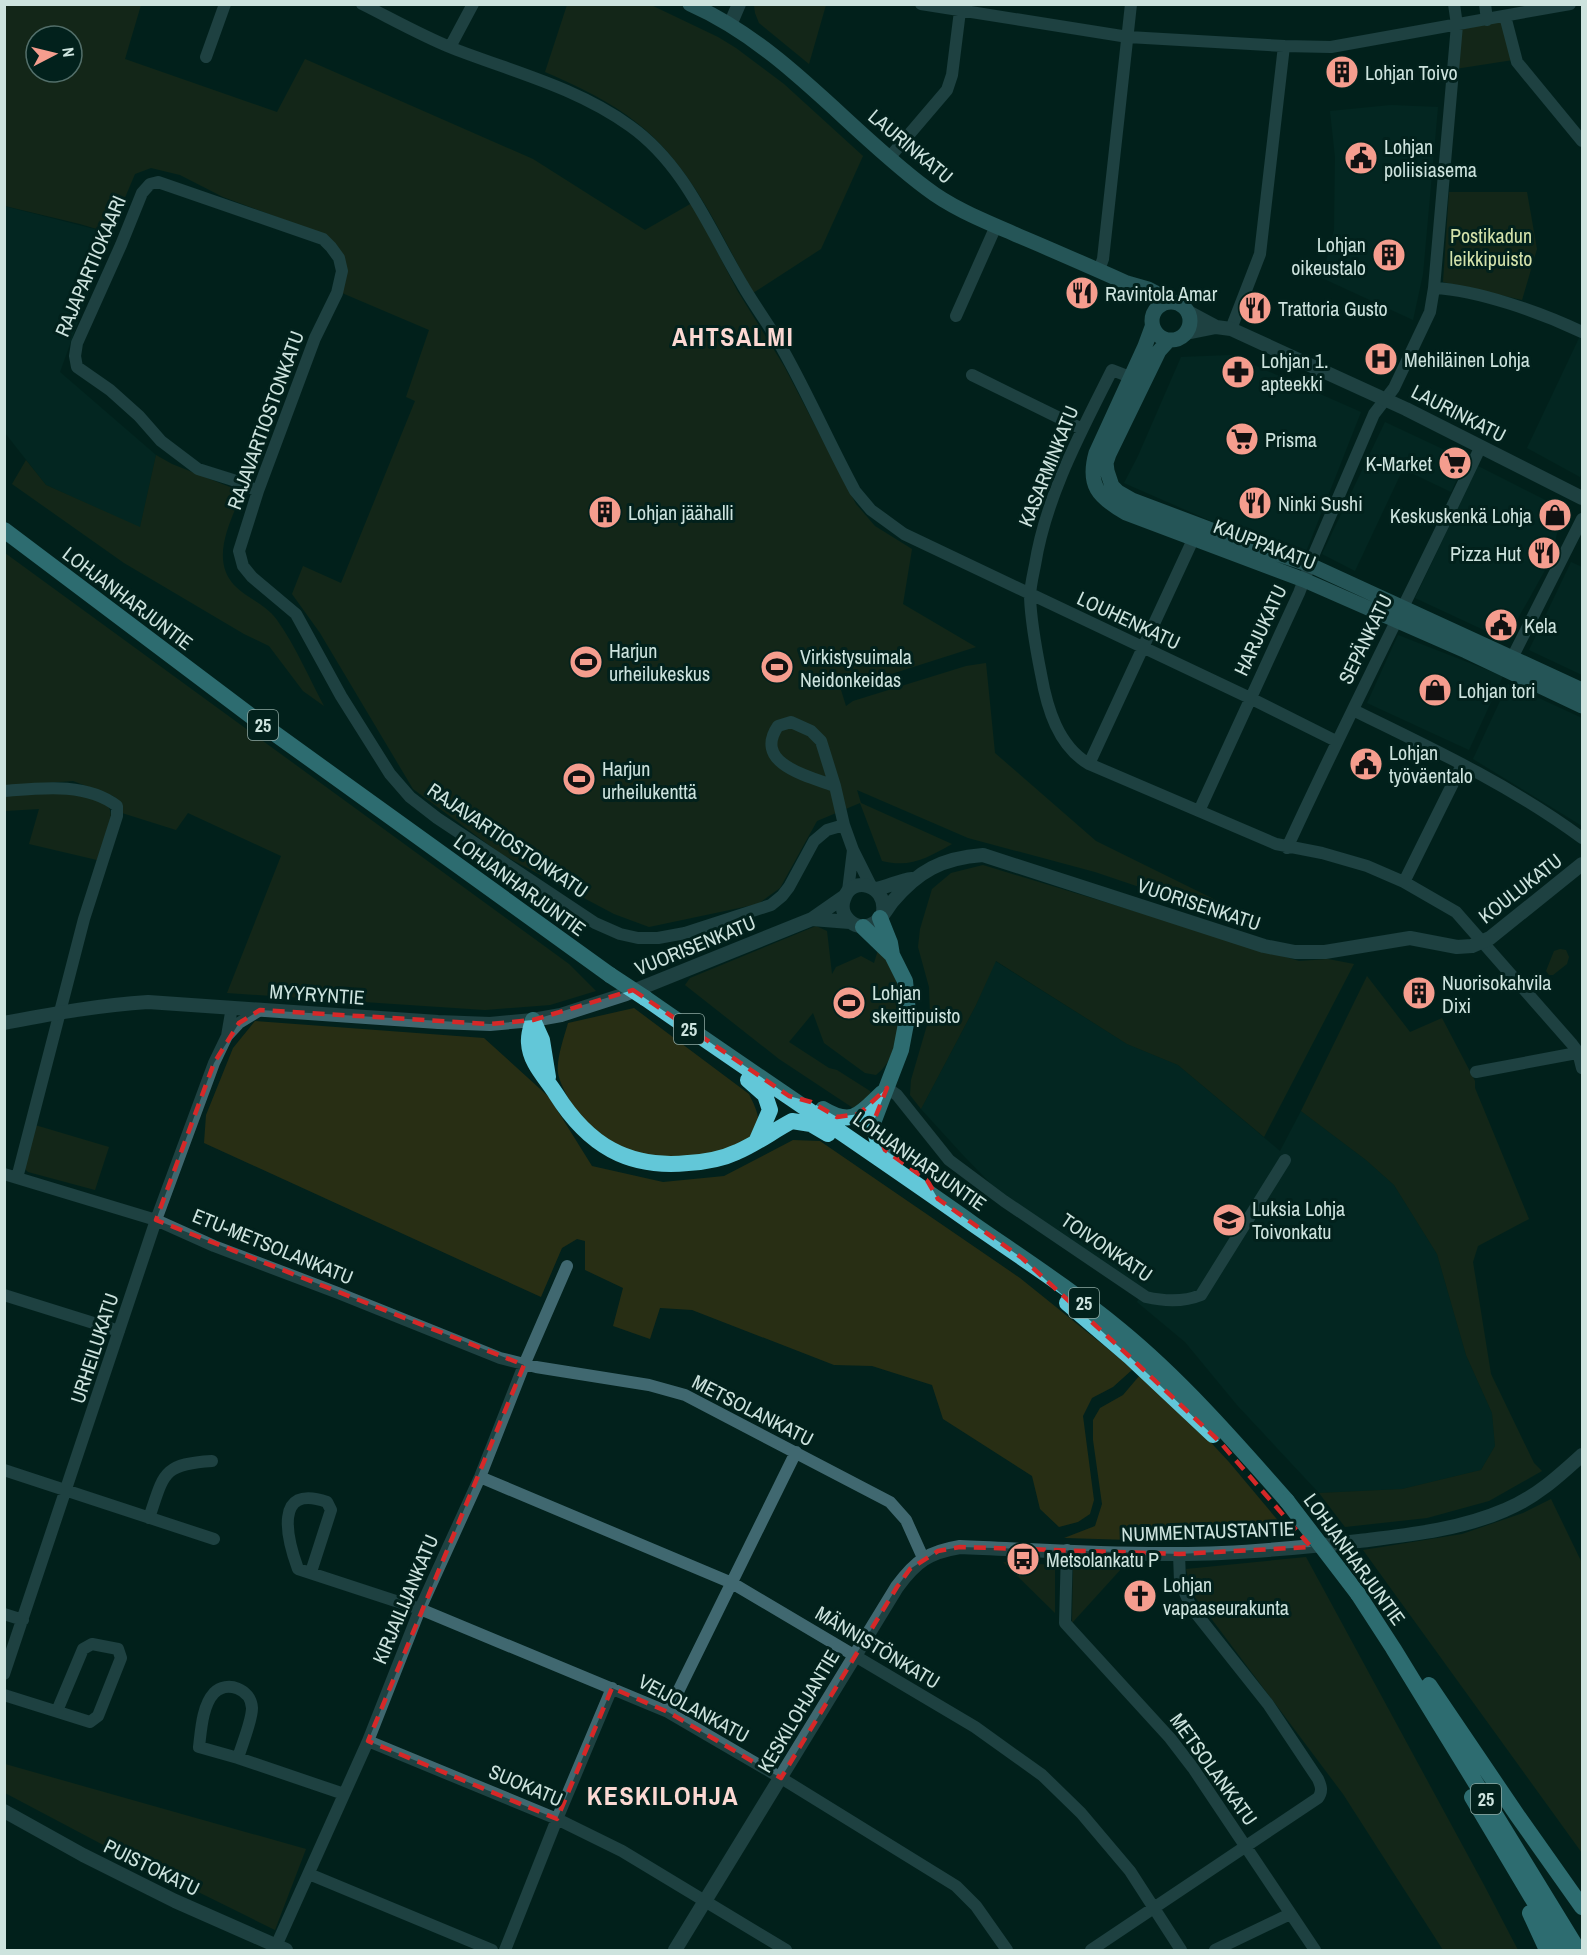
<svg xmlns="http://www.w3.org/2000/svg" width="1587" height="1955" font-family="'Archivo Narrow',sans-serif">
	<style>
		.built { fill: #052e28 }
		.green { fill: #282e14; fill-rule: evenodd }
		.lines { fill: none; stroke-linecap: round; stroke-linejoin: round }
		.minor { stroke: #406870; stroke-width: 12 }
		.tertiary { stroke: #406870; stroke-width: 14 }
		.secondary { stroke: #5195a0; stroke-width: 15 }
		.trunk { stroke: #62c7d8; stroke-width: 16 }
		.trunk-bridge { stroke: #62c7d8; stroke-width: 16 }
		.marked { fill: none; stroke: #d62828; stroke-width: 4.5; stroke-dasharray: 12 8; stroke-linejoin: round }
		.labels { text-anchor: middle; dominant-baseline: central; stroke-width: 6; stroke-linejoin: round; paint-order: stroke }
		.shield { fill: #02211c; stroke: #90a9a4; stroke-width: 1.5 }
		.shield-label { font-size: 18px; font-weight: bold; fill: #cde3de }
		.poi-label { font-size: 20px; fill: #cde3de; stroke: #02211c; text-anchor: start }
		.street-label { font-size: 20px; fill: #cde3de; stroke: #02211c }
		.park-label { font-size: 20px; fill: #d4e2ab; stroke: #02211c }
		.district-label { font-size: 26px; font-weight: bold; letter-spacing: 1.5px; fill: #fcd9d3; stroke: #02211c }
	</style>
	<rect width="100%" height="100%" fill="#02211c"/>
	<path class="built" d="M1391,105L1438,107L1423,274L1413,320L1322,278L1334,230L1335,157L1330,111Z
		M4,206L110,233L60,372L156,455L140,528L46,485L5,433Z
		M1580,336L1582,337V472L1580,477L1527,448Z
		M1231,355L1361,412L1304,557L1245,536L1124,483L1138,456L1181,357Z
		M1385,422L1466,460L1451,492L1403,469L1355,571L1322,554Z
		M1478,466L1567,511L1558,529L1553,551L1544,572L1512,629L1501,638L1415,598Z
		M1571,562L1582,567V675L1529,650Z
		M1398,635L1503,676L1469,750L1367,703Z
		M1508,684L1582,718V826L1473,759Z
		M995,961L1127,1044L1178,1065L1280,1151L1301,1111L1366,1160L1394,1185L1437,1254L1466,1355L1492,1413L1495,1446L1481,1470L1402,1489L1319,1493L1237,1405L1185,1342L1137,1302L1143,1291L993,1186L962,1154L921,1109L976,1005Z"/>
	<path class="green" d="M4,5H141L125,59L277,112L305,59L533,159L645,230L692,203L737,290L784,366L856,504L875,526L912,549L903,604L976,647L841,690L846,706L853,701L966,666L986,663L995,753L1096,841L1240,912L1234,919L1095,872L968,838L857,790L861,803L952,844C927,858 911,868 882,861L860,803L817,821L780,888L758,904L649,927L614,914L501,854L413,789L320,633L292,594L303,566L341,583L415,401L406,397L429,330L342,293L340,255L285,220L223,197L180,175L151,168L135,174L110,233L80,224L5,206ZM36,36H72V72H36Z
		M567,5H651L718,37L736,48L784,84L863,156L821,249L753,293C720,233 692,166 637,123C610,101 577,86 545,72Z
		M754,5H826L809,64L759,23L755,13Z
		M1502,20L1513,60L1455,69L1460,27Z
		M1449,192H1527L1537,249L1522,300L1443,282Z
		M156,455L172,464L235,489L240,498C229,524 211,560 234,585C247,599 265,603 277,620C295,645 309,678 324,706L303,691L269,646L244,634L124,563L12,484L26,460L46,485L140,527Z
		M5,553L569,964L596,991L550,1005L485,1010L227,993L281,856L188,813L176,830L122,813V806L113,796L73,781L5,786Z
		M75,793C84,796 100,799 107,805C118,815 101,847 97,860L29,844L39,809L5,811V795Z
		M983,865L1299,961L1328,959L1354,964L1264,1137L1178,1065L1127,1044L996,961L976,1005L921,1109L910,1095L911,1080L930,1015L929,987L918,947L920,929L932,889L951,873Z
		M816,926L827,931L832,974L836,967L861,956L874,963L878,950C882,954 888,958 891,963C904,995 905,1053 876,1075L865,1073L824,1043L813,1013L789,1042L829,1068L837,1070L870,1091L872,1096L853,1108L779,1059L685,985L690,978Z
		M1560,949L1566,950L1569,957L1567,964L1553,975H1549L1546,971L1554,951Z
		M1367,976L1410,1032L1442,1018L1475,1081V1088L1529,1219L1478,1246L1473,1262L1491,1374L1534,1463L1542,1471L1489,1501L1427,1518L1345,1527L1319,1493L1402,1489L1481,1470L1495,1446L1492,1413L1466,1355L1437,1254L1394,1185L1366,1160L1301,1111Z
		M634,1008L749,1094C754,1105 761,1116 757,1128C747,1159 668,1162 642,1156C633,1154 603,1142 596,1136C583,1125 561,1090 558,1073C556,1060 564,1037 568,1023Z
		M255,1021L484,1038L549,1097L592,1166L663,1182L724,1176L793,1140L820,1141L1020,1278L1133,1369L1113,1387L1092,1398L1083,1416L1094,1500L1090,1514L1078,1522L1059,1527L1040,1509L1032,1476L943,1419L932,1385L872,1366L834,1365L692,1310L660,1308L650,1339L613,1326L623,1288L585,1270V1241L577,1239L562,1248L541,1297L204,1143L206,1115L233,1048Z
		M35,1125L109,1147L95,1190L28,1172L25,1169Z
		M1140,1375L1189,1419L1229,1462L1291,1536L1164,1541L1064,1538L1095,1526L1102,1504L1093,1440V1420L1100,1408L1123,1395Z
		M1551,1499L1582,1563V1853L1363,1550L1462,1534L1523,1513Z
		M1306,1557L1484,1885L1518,1950H1443L1343,1794L1192,1593L1186,1569Z
		M1003,1562L1055,1565V1613Z
		M1073,1565L1122,1568L1072,1623Z
		M5,1764L306,1849L275,1930L109,1848L5,1793Z"/>
	<g class="lines">
		<path class="minor" d="M362,4C392,19 422,36 452,48C513,72 576,87 630,126C685,165 709,229 742,284C755,307 771,327 783,350C809,396 830,445 855,491L871,510L904,534L1250,698L1336,741
			M921,4L1128,37L1284,46L1331,47L1570,4
			M1485,4L1487,20
			M1505,16L1517,62L1582,141
			M450,47L473,4
			M206,57L225,4
			M889,158L947,90L952,75L960,11
			M1099,270L1103,259L1131,4
			M1434,288C1478,290 1542,313 1582,332
			M956,316L996,226
			M1231,329L1260,254L1284,46
			M972,375L1082,429
			M1130,377L1112,370C1081,432 1046,496 1035,565C1033,575 1030,587 1030,597C1031,623 1036,649 1041,674C1047,708 1058,746 1089,764L1276,844L1322,853L1367,866L1404,882L1456,912L1572,1044L1578,1052L1582,1068
			M258,491L233,480L198,469L161,441L139,416L110,390L77,367L75,356L77,343L121,245L142,193L150,184L158,182L323,239L331,247L339,258L342,271L337,293L315,338L258,491L239,551L243,566L252,577L296,614L341,696L390,774L410,797L437,818L595,923L620,934L638,938H658L685,933L771,905L782,896L789,887L814,841L827,830L844,825
			M1508,666L1582,519
			M1353,710C1431,748 1512,786 1582,838
			M1089,764L1197,531
			M835,786C810,777 752,764 778,726L791,722L811,731L821,741L835,786L844,825L853,850L871,886
			M4,791C41,788 86,782 117,806V816L84,919L17,1178
			M1199,811L1299,593L1314,554L1374,414L1394,388L1430,312L1434,288L1457,25L1454,4
			M1287,848C1349,713 1417,582 1480,448
			M1404,882L1462,765
			M848,891L853,850
			M228,1035L239,1023L260,1010
			M1476,1072L1582,1052
			M887,1088L897,1095L949,1160L1004,1201L1146,1297C1163,1301 1184,1302 1201,1295L1285,1160
			M4,1174L156,1220L214,1246L338,1293L500,1358L536,1367L649,1385L685,1395L890,1502L906,1520L924,1560
			M4,1295L119,1331
			M4,1470L214,1539
			M480,1477L732,1583L975,1727L1042,1775L1081,1813L1130,1871L1181,1950
			M149,1518C164,1474 162,1464 212,1461
			M1067,1550L1065,1623L1170,1738L1193,1768L1315,1950
			M311,1572L331,1510L327,1502C273,1483 287,1539 298,1569L420,1609L668,1712L781,1778L956,1886L976,1906L1007,1950
			M4,1614L23,1620
			M4,1674L156,1220L214,1063L227,1036L232,1007
			M4,1695L90,1722L98,1716L121,1658L118,1649L92,1644L83,1649L57,1711
			M668,1712L796,1452
			M368,1741L557,1819L622,1851L786,1950
			M238,1758C242,1744 252,1721 252,1708C251,1689 227,1680 214,1693C202,1706 201,1731 199,1747L238,1758L344,1794
			M309,1874L492,1950
			M276,1946L368,1741L420,1609L480,1477L524,1365L567,1266
			M505,1950L557,1819L612,1688
			M1091,1950L1318,1798C1323,1791 1321,1786 1318,1779L1268,1704L1191,1607L1180,1581L1179,1554
			M1215,1950L1290,1914"/>
		<path class="tertiary" d="M730,25L739,4
			M1188,312L1216,327
			M1186,333L1216,327L1231,329L1406,409L1582,498
			M876,889C888,887 900,880 912,879
			M883,912C887,885 852,874 844,899C838,915 854,931 870,925C880,922 886,910 892,902C918,871 942,858 983,855L1264,946L1295,952H1325L1410,938L1457,947L1472,946L1490,938L1582,864
			M812,919L850,922
			M4,1023C52,1014 99,1005 148,1002L438,1022L490,1024L533,1020L561,1015L626,994L812,919L845,896
			M4,1811L83,1855L175,1901L286,1950
			M675,1950L897,1587C916,1561 929,1552 960,1547C1033,1550 1106,1555 1178,1554C1238,1554 1299,1548 1359,1541C1408,1535 1459,1530 1505,1510C1535,1498 1559,1476 1582,1455"/>
		<path class="secondary" d="M690,4C783,45 846,128 926,188C953,209 987,222 1019,236C1055,251 1091,267 1127,283L1148,289L1171,301
			M1152 321a19 19 0 1 1 38 0a19 19 0 1 1-38 0Z
			M1152,327L1145,346L1096,453C1087,485 1098,497 1126,513L1304,580L1466,651L1582,706
			M1169,340L1159,351L1109,454L1106,463L1107,471L1112,486L1118,492L1132,500L1262,549L1310,565L1582,690"/>
		<path class="trunk" d="M4,530L263,725L610,975
			M880,918L890,943L892,955L905,981L908,1013L901,1050L873,1123L877,1139L885,1150L897,1159
			M863,927L891,954
			M645,998C754,1074 864,1147 973,1224C1022,1258 1073,1291 1120,1330C1181,1380 1235,1442 1287,1501
			M533,1020C531,1027 528,1036 529,1043C530,1063 546,1078 556,1094C588,1145 628,1169 688,1163C705,1162 722,1159 737,1152C756,1144 773,1131 792,1121L811,1124L828,1134
			M533,1020L542,1040L548,1077
			M748,1080L765,1095L770,1110L757,1140
			M823,1109C853,1127 860,1114 882,1093
			M1067,1303L1130,1357L1213,1435
			M1358,1594L1393,1648L1578,1950
			M1429,1685L1517,1815L1582,1907
			M1472,1797L1563,1950
			M1530,1913L1547,1950"/>
		<path class="trunk-bridge" d="M610,975L645,998
			M1287,1501L1358,1594"/>
	</g>
	<path d="M0 0H1587V1955H0ZM633,990L789,1096L811,1102L837,1117L859,1114L887,1088L873,1123L885,1150L927,1180L938,1199L1022,1258L1130,1357L1219,1441L1311,1547L1179,1554L960,1547L938,1551L910,1569L897,1587L781,1778L668,1712L612,1688L557,1819L368,1741L524,1365L156,1220L214,1063L239,1023L260,1010L490,1024L533,1020Z" fill="#02211c" fill-opacity=".55" fill-rule="evenodd"/>
	<path class="marked" d="M633,990L789,1096L811,1102L837,1117L859,1114L887,1088L873,1123L885,1150L927,1180L938,1199L1022,1258L1130,1357L1219,1441L1311,1547L1179,1554L960,1547L938,1551L910,1569L897,1587L781,1778L668,1712L612,1688L557,1819L368,1741L524,1365L156,1220L214,1063L239,1023L260,1010L490,1024L533,1020Z"/>
	<defs>
		<symbol id="building-disc" viewBox="-11 -11 22 22"><circle r="9.5" fill="#f59d8e" stroke="#02211c"/><path d="M-4-6H4V6H1V3H-1V6H-4ZM-2.5-4.3h1.7v1.8h-1.7ZM.8-4.3h1.7v1.8H.8ZM-2.5-1h1.7V.8h-1.7ZM.8-1h1.7V.8H.8Z" fill="#111"/></symbol>
		<symbol id="civic-disc" viewBox="-11 -11 22 22"><circle r="9.5" fill="#f59d8e" stroke="#02211c"/><path d="M-.6-6.5H3V-4.5H.6V-3L4-1V1h2V6H-6V1h2V-1L-.6-3ZM-1.2 2.5V6h2.4V2.5Z" fill="#111"/></symbol>
		<symbol id="restaurant-disc" viewBox="-11 -11 22 22"><circle r="9.5" fill="#f59d8e" stroke="#02211c"/><path d="M-5-6h1v4h1v-4h1v4h1v-4h1v5L-1.5 .5V6h-2V.5L-5-1ZM5-6V6H3V1.5H1.5Q1.5-4 5-6Z" fill="#111"/></symbol>
		<symbol id="hospital-disc" viewBox="-11 -11 22 22"><circle r="9.5" fill="#f59d8e" stroke="#02211c"/><path d="M-5-5h3v3.5h4V-5h3V5h-3V1.5h-4V5h-3Z" fill="#111"/></symbol>
		<symbol id="pharmacy-disc" viewBox="-11 -11 22 22"><circle r="9.5" fill="#f59d8e" stroke="#02211c"/><path d="M-2-6h4v4h4v4h-4v4h-4v-4h-4v-4h4Z" fill="#111"/></symbol>
		<symbol id="supermarket-disc" viewBox="-11 -11 22 22"><circle r="9.5" fill="#f59d8e" stroke="#02211c"/><path d="M-6-5.5h2.5l.6 2H6L4.5 2H-2.5L-4.4-4H-6ZM-1.5 3.2a1.3 1.3 0 1 0 .1 0ZM3 3.2a1.3 1.3 0 1 0 .1 0Z" fill="#111"/></symbol>
		<symbol id="shop-disc" viewBox="-11 -11 22 22"><circle r="9.5" fill="#f59d8e" stroke="#02211c"/><path d="M-5-2.5h2.3a2.7 3.5 0 0 1 5.4 0H5L5.5 6h-11ZM-1.5-2.5h3a1.5 2.3 0 0 0-3 0Z" fill="#111"/></symbol>
		<symbol id="stadium-disc" viewBox="-11 -11 22 22"><circle r="9.5" fill="#f59d8e" stroke="#02211c"/><path d="M0-5a6.5 5 0 1 0 0 10a6.5 5 0 1 0 0-10ZM-3.5-1.8h7v3.6h-7Z" fill="#111"/></symbol>
		<symbol id="school-disc" viewBox="-11 -11 22 22"><circle r="9.5" fill="#f59d8e" stroke="#02211c"/><path d="M0-5L7-2L0 1L-7-2ZM-4 1L0 2.5L4 1V4Q0 6-4 4Z" fill="#111"/></symbol>
		<symbol id="bus-disc" viewBox="-11 -11 22 22"><circle r="9.5" fill="#f59d8e" stroke="#02211c"/><path d="M-5-6H5V4H4V6H2V4H-2V6H-4V4H-5ZM-3.5-4V0h7V-4ZM-3.5 1.2v1.5H-2V1.2ZM2 1.2v1.5H3.5V1.2Z" fill="#111"/></symbol>
		<symbol id="church-disc" viewBox="-11 -11 22 22"><circle r="9.5" fill="#f59d8e" stroke="#02211c"/><path d="M-1.2-6h2.4v3.5h3.3v2.4h-3.3V6h-2.4V-.1h-3.3v-2.4h3.3Z" fill="#111"/></symbol>
	</defs>
	<g fill-rule="evenodd">
		<use href="#building-disc" x="1323" y="53" width="38" height="38"/>
		<use href="#civic-disc" x="1342" y="139" width="38" height="38"/>
		<use href="#building-disc" x="1370" y="236" width="38" height="38"/>
		<use href="#restaurant-disc" x="1063" y="274" width="38" height="38"/>
		<use href="#restaurant-disc" x="1236" y="289" width="38" height="38"/>
		<use href="#hospital-disc" x="1362" y="340" width="38" height="38"/>
		<use href="#pharmacy-disc" x="1219" y="353" width="38" height="38"/>
		<use href="#supermarket-disc" x="1223" y="420" width="38" height="38"/>
		<use href="#supermarket-disc" x="1436" y="444" width="38" height="38"/>
		<use href="#restaurant-disc" x="1236" y="484" width="38" height="38"/>
		<use href="#building-disc" x="586" y="493" width="38" height="38"/>
		<use href="#shop-disc" x="1536" y="496" width="38" height="38"/>
		<use href="#restaurant-disc" x="1525" y="534" width="38" height="38"/>
		<use href="#civic-disc" x="1482" y="606" width="38" height="38"/>
		<use href="#stadium-disc" x="567" y="643" width="38" height="38"/>
		<use href="#stadium-disc" x="758" y="648" width="38" height="38"/>
		<use href="#shop-disc" x="1416" y="671" width="38" height="38"/>
		<use href="#civic-disc" x="1347" y="745" width="38" height="38"/>
		<use href="#stadium-disc" x="560" y="760" width="38" height="38"/>
		<use href="#building-disc" x="1400" y="974" width="38" height="38"/>
		<use href="#stadium-disc" x="830" y="984" width="38" height="38"/>
		<use href="#school-disc" x="1210" y="1201" width="38" height="38"/>
		<use href="#bus-disc" x="1004" y="1540" width="38" height="38"/>
		<use href="#church-disc" x="1121" y="1577" width="38" height="38"/>
	</g>
	<g class="labels">
		<g class="shield">
			<rect x="248" y="710" width="30" height="30" rx="4.5"/>
			<rect x="674" y="1014" width="30" height="30" rx="4.5"/>
			<rect x="1069" y="1288" width="30" height="30" rx="4.5"/>
			<rect x="1471" y="1784" width="30" height="30" rx="4.5"/>
		</g>
		<g class="shield-label">
			<text x="263" y="725">25</text>
			<text x="689" y="1029">25</text>
			<text x="1084" y="1303">25</text>
			<text x="1486" y="1799">25</text>
		</g>
		<g class="poi-label">
			<text x="1365" y="72">Lohjan Toivo</text>
			<text x="1384" y="146">Lohjan<tspan x="1384" dy="23">poliisiasema</tspan></text>
			<text x="1366" y="244" text-anchor="end">Lohjan<tspan x="1366" dy="23">oikeustalo</tspan></text>
			<text x="1105" y="293">Ravintola Amar</text>
			<text x="1278" y="308">Trattoria Gusto</text>
			<text x="1404" y="359">Mehiläinen Lohja</text>
			<text x="1261" y="360">Lohjan 1.<tspan x="1261" dy="23">apteekki</tspan></text>
			<text x="1265" y="439">Prisma</text>
			<text x="1432" y="463" text-anchor="end">K-Market</text>
			<text x="1278" y="503">Ninki Sushi</text>
			<text x="628" y="512">Lohjan jäähalli</text>
			<text x="1532" y="515" text-anchor="end">Keskuskenkä Lohja</text>
			<text x="1521" y="553" text-anchor="end">Pizza Hut</text>
			<text x="1524" y="625">Kela</text>
			<text x="609" y="650">Harjun<tspan x="609" dy="23">urheilukeskus</tspan></text>
			<text x="800" y="656">Virkistysuimala<tspan x="800" dy="23">Neidonkeidas</tspan></text>
			<text x="1458" y="690">Lohjan tori</text>
			<text x="1389" y="752">Lohjan<tspan x="1389" dy="23">työväentalo</tspan></text>
			<text x="602" y="768">Harjun<tspan x="602" dy="23">urheilukenttä</tspan></text>
			<text x="1442" y="982">Nuorisokahvila<tspan x="1442" dy="23">Dixi</tspan></text>
			<text x="872" y="992">Lohjan<tspan x="872" dy="23">skeittipuisto</tspan></text>
			<text x="1252" y="1208">Luksia Lohja<tspan x="1252" dy="23">Toivonkatu</tspan></text>
			<text x="1046" y="1559">Metsolankatu P</text>
			<text x="1163" y="1584">Lohjan<tspan x="1163" dy="23">vapaaseurakunta</tspan></text>
		</g>
		<g class="street-label">
			<text transform="translate(911 146) rotate(40)">LAURINKATU</text>
			<text transform="translate(90 266) rotate(-67)">RAJAPARTIOKAARI</text>
			<text transform="translate(1459 413) rotate(27)">LAURINKATU</text>
			<text transform="translate(265 420) rotate(-70)">RAJAVARTIOSTONKATU</text>
			<text transform="translate(1048 466) rotate(-68)">KASARMINKATU</text>
			<text transform="translate(1265 544) rotate(21)">KAUPPAKATU</text>
			<text transform="translate(128 598) rotate(37)">LOHJANHARJUNTIE</text>
			<text transform="translate(1129 620) rotate(25)">LOUHENKATU</text>
			<text transform="translate(1260 630) rotate(-65)">HARJUKATU</text>
			<text transform="translate(1365 639) rotate(-64)">SEPÄNKATU</text>
			<text transform="translate(508 840) rotate(34)">RAJAVARTIOSTONKATU</text>
			<text transform="translate(520 885) rotate(36)">LOHJANHARJUNTIE</text>
			<text transform="translate(1520 888) rotate(-38)">KOULUKATU</text>
			<text transform="translate(1199 904) rotate(18)">VUORISENKATU</text>
			<text transform="translate(695 945) rotate(-22)">VUORISENKATU</text>
			<text transform="translate(317 994) rotate(4)">MYYRYNTIE</text>
			<text transform="translate(920 1161) rotate(35)">LOHJANHARJUNTIE</text>
			<text transform="translate(273 1246) rotate(22)">ETU-METSOLANKATU</text>
			<text transform="translate(1107 1247) rotate(34)">TOIVONKATU</text>
			<text transform="translate(94 1348) rotate(-72)">URHEILUKATU</text>
			<text transform="translate(753 1410) rotate(27)">METSOLANKATU</text>
			<text transform="translate(1208 1531) rotate(-2)">NUMMENTAUSTANTIE</text>
			<text transform="translate(1355 1559) rotate(54)">LOHJANHARJUNTIE</text>
			<text transform="translate(405 1599) rotate(-67)">KIRJAILIJANKATU</text>
			<text transform="translate(878 1647) rotate(31)">MÄNNISTÖNKATU</text>
			<text transform="translate(694 1708) rotate(28)">VEIJOLANKATU</text>
			<text transform="translate(798 1711) rotate(-59)">KESKILOHJANTIE</text>
			<text transform="translate(1214 1769) rotate(54)">METSOLANKATU</text>
			<text transform="translate(526 1785) rotate(23)">SUOKATU</text>
			<text transform="translate(152 1867) rotate(26)">PUISTOKATU</text>
		</g>
		<g class="park-label">
			<text x="1491" y="235">Postikadun<tspan x="1491" dy="23">leikkipuisto</tspan></text>
		</g>
		<g class="district-label">
			<text x="733" y="336">AHTSALMI</text>
			<text x="663" y="1795">KESKILOHJA</text>
		</g>
	</g>
	<rect width="1587" height="1955" fill="none" stroke="#cde3de" stroke-width="12"/>
	<g transform="translate(54 54) rotate(83)"><circle r="28" fill="#02211c" stroke="#536f6a" stroke-width="1.5"/>
	<path d="M0-4.5L10 22L0 15L-10 22Z" fill="#f59d8e"/>
	<text y="-9" font-size="16" font-weight="bold" text-anchor="middle" fill="#cde3de">N</text>
	</g>
</svg>
